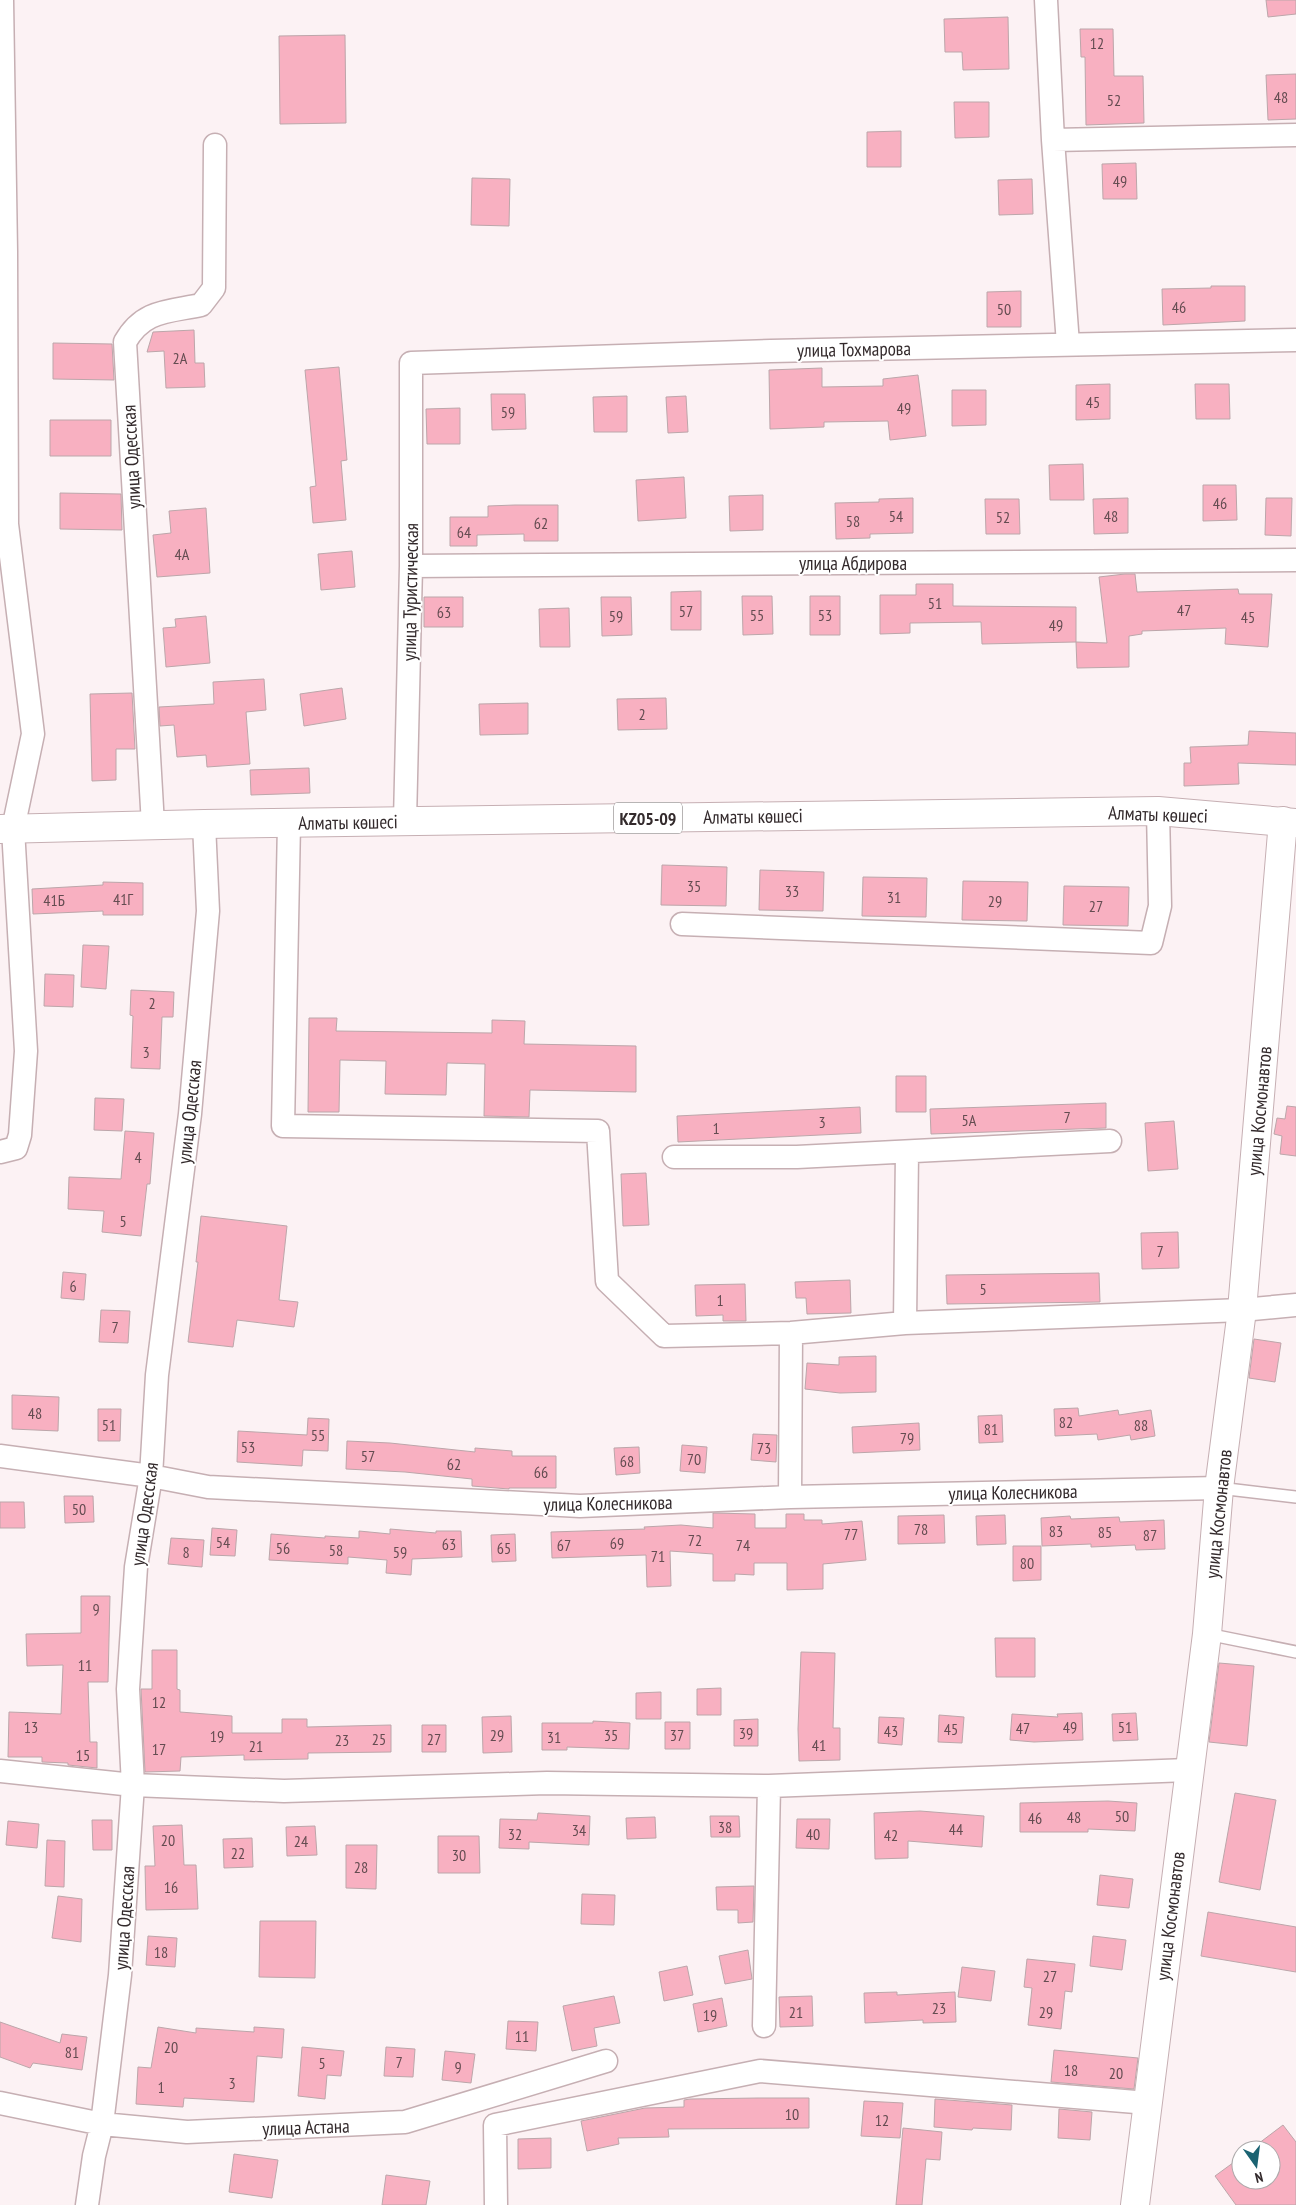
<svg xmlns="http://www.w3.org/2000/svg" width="1296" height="2205" font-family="'PT Sans Narrow',sans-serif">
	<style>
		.building { fill: #f8b0c1; stroke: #bca6aa }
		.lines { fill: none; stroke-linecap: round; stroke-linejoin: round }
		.lane-casing { stroke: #c6afb3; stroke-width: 14 }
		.street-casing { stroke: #c6afb3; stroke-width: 25 }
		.secondary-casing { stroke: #c6afb3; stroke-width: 30 }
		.primary-casing { stroke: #c6afb3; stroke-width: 30 }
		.lane { stroke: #fff; stroke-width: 11 }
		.street { stroke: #fff; stroke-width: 22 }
		.secondary { stroke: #fff; stroke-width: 28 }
		.primary { stroke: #fff; stroke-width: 28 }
		.labels { text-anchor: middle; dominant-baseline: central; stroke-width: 4; stroke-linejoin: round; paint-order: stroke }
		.number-label { font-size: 16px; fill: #644c51 }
		.shield { fill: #fff; stroke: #706a6b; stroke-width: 1 }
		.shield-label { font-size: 18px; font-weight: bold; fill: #332a2c }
		.street-label { font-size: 19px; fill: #332a2c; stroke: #fff }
	</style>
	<rect width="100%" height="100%" fill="#fcf2f4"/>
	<path class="building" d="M1266,0H1296V14L1268,17Z
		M1008,17L1009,69L963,70L962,52H945L944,19Z
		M1080,29H1113L1114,76H1143L1144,123L1086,125L1085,57H1081Z
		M345,35L346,123L280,124L279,36Z
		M1296,74V119L1268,120L1266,75Z
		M954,102H989V137L955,138Z
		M901,131V167H867V132Z
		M1136,163L1137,199H1103L1102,164Z
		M472,178L510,179L509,226L471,225Z
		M1032,179L1033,214L999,215L998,180Z
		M1211,286H1245V321L1163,325L1162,289L1211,288Z
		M1021,291V327H987V292Z
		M194,330L195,363H204L205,387L166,388L164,351L147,352L153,332Z
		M53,343L112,344L114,380L53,379Z
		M339,367L347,460L341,461L346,520L313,523L310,487L316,486L305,370Z
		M822,368V387L883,386V379L918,375L926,436L890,440L888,421L824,422V427L770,429L769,370Z
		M1110,384V419L1076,420V385Z
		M1195,384H1229L1230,419H1196Z
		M952,390H986V425L952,426Z
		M491,394H525L526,429L492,430Z
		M627,396V432H594L593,397Z
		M686,396L688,432L668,433L666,397Z
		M460,408V444H427L426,409Z
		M50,420H111V456H50Z
		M1083,464L1084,500H1050L1049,465Z
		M684,477L686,518L638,521L636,480Z
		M1203,485H1236L1237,520L1203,521Z
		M60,493L121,494L122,530L60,529Z
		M763,495V530L730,531L729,496Z
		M913,498V533L870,534V538L836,539L835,503L879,502V499Z
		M1128,498V533L1094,534L1093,499Z
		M1266,498H1292L1291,536L1265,535Z
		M985,499H1019L1020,534H986Z
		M515,505H558V541H524V534L477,535V546H450V517H488V506Z
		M206,508L210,573L157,577L153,535L171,533L169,511Z
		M352,551L355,587L321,590L318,554Z
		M1125,574H1135L1137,592L1238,589L1239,594H1272L1268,647L1225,644L1226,628L1142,631V634L1129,636V667L1077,668L1076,642L1107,643L1099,577Z
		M916,584H953V606L1076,607V642L982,644L981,622L910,623V633L880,634V595H916Z
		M701,591V630H671V592Z
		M742,596H772L773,634L743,635Z
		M810,596H840V635H810Z
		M424,597H463V627H424Z
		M601,597H631L632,635L602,636Z
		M569,608L570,647H540L539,609Z
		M206,616L210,663L166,667L163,628L176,627L175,619Z
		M264,679L266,710L246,712L250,764L207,767L206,755L177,757L174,725L160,726L159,707L214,704L213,682Z
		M342,688L346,719L304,726L300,694Z
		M132,693L135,749H116V780L92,781L90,694Z
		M666,698L667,729L618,730L617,699Z
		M528,703V734L480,735L479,704Z
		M1249,731L1296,733V765L1238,763L1239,784L1184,786V763H1191L1190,747L1248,745Z
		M309,768L310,793L251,795L250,770Z
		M662,865L727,867L726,906L661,905Z
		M760,870L824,872L823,911L759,910Z
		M863,877L927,878L926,917L862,916Z
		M963,881L1028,882L1027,921L962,920Z
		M103,882L143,883V915H103V911L33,914L32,889L103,885Z
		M1064,886L1129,887L1128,926L1063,925Z
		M83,945L109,946L106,989L81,987Z
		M45,974L74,975L73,1007L44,1006Z
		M131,990L174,992L173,1017H162L160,1069L131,1068L133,1016L130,1015Z
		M309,1018H337L336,1031L492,1033V1020L525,1021L524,1044L636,1046V1092L530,1090L529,1117L484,1116L485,1064L447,1063L446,1095L385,1094L386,1061L340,1060L339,1112H308Z
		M896,1076H926V1112H896Z
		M95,1098L124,1099L122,1131L94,1130Z
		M1106,1103V1128L931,1134L930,1109Z
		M1287,1106L1296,1107V1156L1280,1154L1282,1136L1274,1134L1277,1118L1285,1119Z
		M860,1107L861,1133L678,1142L677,1116Z
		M1174,1121L1178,1169L1148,1171L1145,1123Z
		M125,1131L154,1133L150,1184H147L141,1236L102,1232L104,1211L68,1209L69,1177L121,1179Z
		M646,1173L649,1225L623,1226L621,1174Z
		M201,1216L287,1226L279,1300L298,1302L294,1327L237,1320L233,1347L188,1342L198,1262H196Z
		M1178,1232L1179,1268L1142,1269L1141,1233Z
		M63,1272L86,1274L84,1300L61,1298Z
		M1099,1273L1100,1302L947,1304L946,1275Z
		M850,1280L851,1313L807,1314L806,1298H796L795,1282Z
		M745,1284L746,1321H723V1315L696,1316L695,1285Z
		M101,1310L130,1311L128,1343L99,1342Z
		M1254,1339L1281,1343L1275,1382L1249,1378Z
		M876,1356V1392L840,1393L805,1389L807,1363L839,1365V1357Z
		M12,1395L59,1397L58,1431L12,1429Z
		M1078,1408L1079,1416L1118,1410L1119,1415L1151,1410L1155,1436L1131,1440L1130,1435L1098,1440L1097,1434L1055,1436L1054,1409Z
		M98,1409H121L120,1441H98Z
		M1002,1415L1003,1442L979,1443L978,1416Z
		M308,1418L329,1419L328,1451L303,1450L302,1466L237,1462L238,1431L307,1435Z
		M919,1423L920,1450L853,1453L852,1427Z
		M753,1434L777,1435L776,1462L751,1460Z
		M347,1441L390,1443L475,1452V1448L512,1451V1456H556V1488H509V1489L472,1486V1479L405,1472L346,1469Z
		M682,1445L707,1447L705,1473L680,1471Z
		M639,1447L640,1473L616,1475L614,1448Z
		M64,1496H93L94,1522L65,1523Z
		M0,1502H24L25,1528H0Z
		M713,1513L755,1514V1528H786V1514H804V1520H822V1524L862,1521L866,1560L823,1564V1589L787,1590V1563H754V1575L735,1574V1581H713V1554L670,1551L671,1586L647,1587L646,1555L552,1558L551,1532L645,1529L644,1527L681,1525L713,1528Z
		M944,1515L945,1543L898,1544V1516Z
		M1005,1515L1006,1544L977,1545L976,1516Z
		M1070,1516L1071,1519L1119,1517L1120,1522L1164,1520L1165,1549L1136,1550L1135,1545L1091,1547V1544L1042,1546L1041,1518Z
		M212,1528L237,1530L235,1556L210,1555Z
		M390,1529L436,1533V1531H461L462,1557L412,1559L411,1575L386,1573L387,1560L348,1557V1564L269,1560L271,1534L325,1538V1536L359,1538V1531L390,1534Z
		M515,1534L516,1561L492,1562L491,1535Z
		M171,1538L204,1540L202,1567L168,1564Z
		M1013,1546H1041V1580L1013,1581Z
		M81,1596H110L108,1682H88L90,1742H97V1768L68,1765V1763L42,1762V1757H8L9,1712L61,1714L63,1665L27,1666L26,1634L81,1633Z
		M995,1638H1035V1677H996Z
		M152,1650H177V1689L180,1690V1712L232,1716V1733H282V1719H307V1727L391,1725V1752L308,1753V1759L244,1760V1755L181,1757L180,1771L145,1772L141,1689H152Z
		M801,1652L835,1653L833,1728H840V1760L799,1761L798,1729Z
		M1219,1663L1254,1666L1247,1746L1209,1742Z
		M721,1688V1715H697V1689Z
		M661,1692V1719H636V1693Z
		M1082,1713L1083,1740L1034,1742L1010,1740L1012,1714L1058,1717L1057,1714Z
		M1136,1713L1138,1740L1113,1741L1112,1714Z
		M939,1715L964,1717L962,1743L938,1742Z
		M511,1716L512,1752L483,1753L482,1717Z
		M879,1717L904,1718L902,1745L878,1743Z
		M758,1719V1746H734V1720Z
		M593,1721L630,1723L629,1749L567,1747V1750H542V1723H593Z
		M665,1722H690V1749H665Z
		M422,1725H446V1752H422Z
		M1235,1793L1276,1800L1260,1890L1219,1882Z
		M1108,1801L1137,1803L1135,1831L1088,1829V1832H1020V1803Z
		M920,1811L984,1816L982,1847L908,1841V1858L875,1859L874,1813Z
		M538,1813L590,1816L589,1845L529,1842V1849L499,1848L500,1819L537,1820Z
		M710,1816H739L740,1837H711Z
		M655,1817L656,1838L627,1839L626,1818Z
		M797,1819H830L829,1849L796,1848Z
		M92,1820H112V1850H93Z
		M8,1821L39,1824L37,1848L6,1845Z
		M182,1825L184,1865H196L198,1909L146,1910L145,1866H155L153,1826Z
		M315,1826L317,1855L287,1856L286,1827Z
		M438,1836H479L480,1873H438Z
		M252,1838L253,1867L224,1868L223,1839Z
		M47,1840L65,1841L64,1887L45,1886Z
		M346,1845H377L376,1889L346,1888Z
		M1100,1875L1133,1879L1129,1908L1097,1905Z
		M754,1886L753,1922L738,1923V1910H717L716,1887Z
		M582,1894L615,1895L614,1925L581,1924Z
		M58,1896L82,1899L81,1942L52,1938Z
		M1208,1912L1296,1927V1972L1201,1956Z
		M260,1921H316L315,1978L259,1977Z
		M148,1936L177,1938L175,1967L146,1965Z
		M1093,1936L1126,1940L1122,1970L1090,1966Z
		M748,1950L752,1979L725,1984L719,1956Z
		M1027,1959L1075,1964L1072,1992L1065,1991L1061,2029L1028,2025L1032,1988L1024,1987Z
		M687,1966L693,1995L664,2001L659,1972Z
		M962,1967L995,1971L991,2001L958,1997Z
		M897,1992V1995L955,1992L956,2022L923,2023V2020L865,2023L864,1993Z
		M614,1996L620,2023L594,2028L597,2046L572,2051L563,2006Z
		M812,1996L813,2026L780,2027L779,1997Z
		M722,1998L727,2026L698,2032L693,2004Z
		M508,2021L538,2022L536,2051L506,2049Z
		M0,2022L60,2043L62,2034L87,2037L82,2070L33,2063L30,2068L0,2057Z
		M158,2027L196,2033V2028L254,2032V2027L284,2029L282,2058L257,2056L254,2102L184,2098L183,2107L136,2104L138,2067L151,2068Z
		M302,2047L344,2051L341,2076L327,2075L325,2099L298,2096Z
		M386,2047L415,2049L413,2077L384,2076Z
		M1054,2050L1138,2058L1134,2089L1051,2082Z
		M445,2051L475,2054L471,2083L442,2080Z
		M758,2098H809V2128L668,2129L669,2137L618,2138L619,2144L587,2151L581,2121L645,2108L684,2107V2100L690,2099Z
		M935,2099L1012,2105L1011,2130L973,2128L972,2130L934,2127Z
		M864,2101L903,2103L900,2138L861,2136Z
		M1059,2109L1092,2112L1090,2140L1058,2138Z
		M1283,2125L1296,2142V2205H1236L1215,2176L1241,2157V2180H1271V2150H1250Z
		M903,2128L942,2132L940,2160L926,2159L922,2205H896Z
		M551,2138V2168L518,2169V2139Z
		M234,2154L278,2160L272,2198L229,2192Z
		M386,2175L430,2181L426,2205H382Z"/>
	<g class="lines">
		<defs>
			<path id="lane" d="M1219,1488L1296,1497
				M1207,1634L1296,1652"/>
			<path id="street" d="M1046,0L1053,140L1068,344
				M1053,140L1296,135
				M411,566L1296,560
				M405,821L411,566V363L771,351L1296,340
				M289,823L283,1126L598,1131L607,1281L664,1336L791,1333L905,1323L1242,1310L1296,1305
				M153,825L125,342C143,310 167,312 201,305L214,288L215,145
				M682,924L1151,943L1160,906L1158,811
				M0,1152L16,1148L20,1135L26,1051L13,829L33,734L7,524L6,251L2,0
				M674,1157H797L1110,1141
				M905,1323L907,1152
				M0,1456L151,1476L208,1487L580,1506L790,1497L1219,1488
				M790,1497L791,1333
				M0,1771L133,1785L284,1791L547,1783L769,1786L1188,1770
				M764,2026L769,1786
				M0,2103L102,2124L187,2132L405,2122L606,2061
				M87,2205L94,2156L102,2124L120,1975L133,1785L128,1689L136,1567L151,1476L157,1375L190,1114L208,911L204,824
				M496,2205L495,2125L760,2071L1148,2103"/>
			<path id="secondary" d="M1135,2205L1207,1634L1219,1488L1242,1310L1283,821"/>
			<path id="primary" d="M0,829L204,824L1158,811L1296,823"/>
		</defs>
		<use href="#lane" class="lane-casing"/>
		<use href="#street" class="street-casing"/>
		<use href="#secondary" class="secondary-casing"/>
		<use href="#primary" class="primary-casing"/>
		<use href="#lane" class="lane"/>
		<use href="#street" class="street"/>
		<use href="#secondary" class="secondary"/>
		<use href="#primary" class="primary"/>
	</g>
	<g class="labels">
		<g class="number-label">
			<text x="1097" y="43">12</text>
			<text x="1281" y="97">48</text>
			<text x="1114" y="100">52</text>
			<text x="1120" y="181">49</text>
			<text x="1179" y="307">46</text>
			<text x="1004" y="309">50</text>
			<text x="180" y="358">2А</text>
			<text x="1093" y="402">45</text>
			<text x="904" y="408">49</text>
			<text x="508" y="412">59</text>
			<text x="1220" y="503">46</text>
			<text x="896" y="516">54</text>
			<text x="1111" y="516">48</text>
			<text x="1003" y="517">52</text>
			<text x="853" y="521">58</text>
			<text x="541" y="523">62</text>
			<text x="464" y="532">64</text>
			<text x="182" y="554">4А</text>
			<text x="935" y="603">51</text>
			<text x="1184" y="610">47</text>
			<text x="686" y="611">57</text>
			<text x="444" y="612">63</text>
			<text x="757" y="615">55</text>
			<text x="825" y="615">53</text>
			<text x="616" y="616">59</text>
			<text x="1248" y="617">45</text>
			<text x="1056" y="625">49</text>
			<text x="642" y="714">2</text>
			<text x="694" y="886">35</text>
			<text x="792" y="891">33</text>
			<text x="894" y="897">31</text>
			<text x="123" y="899">41Г</text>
			<text x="54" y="900">41Б</text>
			<text x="995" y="901">29</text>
			<text x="1096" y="906">27</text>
			<text x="152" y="1003">2</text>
			<text x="146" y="1052">3</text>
			<text x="1067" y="1117">7</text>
			<text x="969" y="1120">5А</text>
			<text x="822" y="1122">3</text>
			<text x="716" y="1128">1</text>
			<text x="138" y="1157">4</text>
			<text x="123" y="1221">5</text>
			<text x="1160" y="1251">7</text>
			<text x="73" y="1286">6</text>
			<text x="983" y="1289">5</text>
			<text x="720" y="1300">1</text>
			<text x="115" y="1327">7</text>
			<text x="35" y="1413">48</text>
			<text x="1066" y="1422">82</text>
			<text x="109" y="1425">51</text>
			<text x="1141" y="1425">88</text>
			<text x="991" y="1429">81</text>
			<text x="318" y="1435">55</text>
			<text x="907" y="1438">79</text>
			<text x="248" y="1447">53</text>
			<text x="764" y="1448">73</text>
			<text x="368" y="1456">57</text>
			<text x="694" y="1459">70</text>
			<text x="627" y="1461">68</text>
			<text x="454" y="1464">62</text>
			<text x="541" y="1472">66</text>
			<text x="79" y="1509">50</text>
			<text x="921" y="1529">78</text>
			<text x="1056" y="1531">83</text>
			<text x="1105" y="1532">85</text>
			<text x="851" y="1534">77</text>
			<text x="1150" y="1535">87</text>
			<text x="695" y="1540">72</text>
			<text x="223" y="1542">54</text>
			<text x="617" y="1543">69</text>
			<text x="449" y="1544">63</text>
			<text x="564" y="1545">67</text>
			<text x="743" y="1545">74</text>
			<text x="283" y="1548">56</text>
			<text x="504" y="1548">65</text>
			<text x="336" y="1550">58</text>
			<text x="186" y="1552">8</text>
			<text x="400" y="1552">59</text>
			<text x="658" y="1556">71</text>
			<text x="1027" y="1563">80</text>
			<text x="96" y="1609">9</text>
			<text x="85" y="1665">11</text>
			<text x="159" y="1702">12</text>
			<text x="31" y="1727">13</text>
			<text x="1070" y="1727">49</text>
			<text x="1125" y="1727">51</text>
			<text x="1023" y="1728">47</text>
			<text x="951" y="1729">45</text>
			<text x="891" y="1731">43</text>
			<text x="746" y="1733">39</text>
			<text x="497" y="1735">29</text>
			<text x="611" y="1735">35</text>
			<text x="677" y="1735">37</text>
			<text x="217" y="1736">19</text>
			<text x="554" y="1737">31</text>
			<text x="379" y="1739">25</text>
			<text x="434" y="1739">27</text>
			<text x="342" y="1740">23</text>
			<text x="819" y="1745">41</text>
			<text x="256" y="1746">21</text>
			<text x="159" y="1749">17</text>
			<text x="83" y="1755">15</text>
			<text x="1122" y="1816">50</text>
			<text x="1074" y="1817">48</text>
			<text x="1035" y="1818">46</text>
			<text x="725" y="1827">38</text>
			<text x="956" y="1829">44</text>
			<text x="579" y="1830">34</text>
			<text x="515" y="1834">32</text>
			<text x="813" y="1834">40</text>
			<text x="891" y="1835">42</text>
			<text x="168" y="1840">20</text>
			<text x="301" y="1841">24</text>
			<text x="238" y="1853">22</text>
			<text x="459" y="1855">30</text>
			<text x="361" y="1867">28</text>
			<text x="171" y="1887">16</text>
			<text x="161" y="1952">18</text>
			<text x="1050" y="1976">27</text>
			<text x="939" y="2008">23</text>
			<text x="796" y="2012">21</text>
			<text x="1046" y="2012">29</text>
			<text x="710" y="2015">19</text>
			<text x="522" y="2036">11</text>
			<text x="171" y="2047">20</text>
			<text x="72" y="2052">81</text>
			<text x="399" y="2062">7</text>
			<text x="322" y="2063">5</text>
			<text x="458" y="2067">9</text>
			<text x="1071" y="2070">18</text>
			<text x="1116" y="2073">20</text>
			<text x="232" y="2083">3</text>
			<text x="161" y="2087">1</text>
			<text x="792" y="2114">10</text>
			<text x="882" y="2120">12</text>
		</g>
		<rect class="shield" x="614" y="802.5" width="68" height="31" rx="4"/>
		<g class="shield-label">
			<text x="648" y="818">KZ05-09</text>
		</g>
		<g class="street-label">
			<text transform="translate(854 349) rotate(-1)">улица Тохмарова</text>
			<text transform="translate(131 457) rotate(-93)">улица Одесская</text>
			<text x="853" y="563">улица Абдирова</text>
			<text transform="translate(410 592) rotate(-89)">улица Туристическая</text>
			<text transform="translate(1158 814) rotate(2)">Алматы көшесі</text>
			<text transform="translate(753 816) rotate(-1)">Алматы көшесі</text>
			<text transform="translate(348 822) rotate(-1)">Алматы көшесі</text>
			<text transform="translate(1259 1111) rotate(-85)">улица Космонавтов</text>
			<text transform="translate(189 1112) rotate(-84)">улица Одесская</text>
			<text transform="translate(1013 1492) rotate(-1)">улица Колесникова</text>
			<text transform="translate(608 1503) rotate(-1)">улица Колесникова</text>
			<text transform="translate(144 1514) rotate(-82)">улица Одесская</text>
			<text transform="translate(1218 1514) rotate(-84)">улица Космонавтов</text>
			<text transform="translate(1170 1916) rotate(-83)">улица Космонавтов</text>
			<text transform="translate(124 1918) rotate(-86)">улица Одесская</text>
			<text transform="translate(306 2127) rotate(-2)">улица Астана</text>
		</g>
	</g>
	<g transform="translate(1256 2165) rotate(166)"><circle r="24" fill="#ffffff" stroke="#adaaab"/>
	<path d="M0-4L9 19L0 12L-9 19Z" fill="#1b6372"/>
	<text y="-8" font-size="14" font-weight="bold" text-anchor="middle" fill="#332a2c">N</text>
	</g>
</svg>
